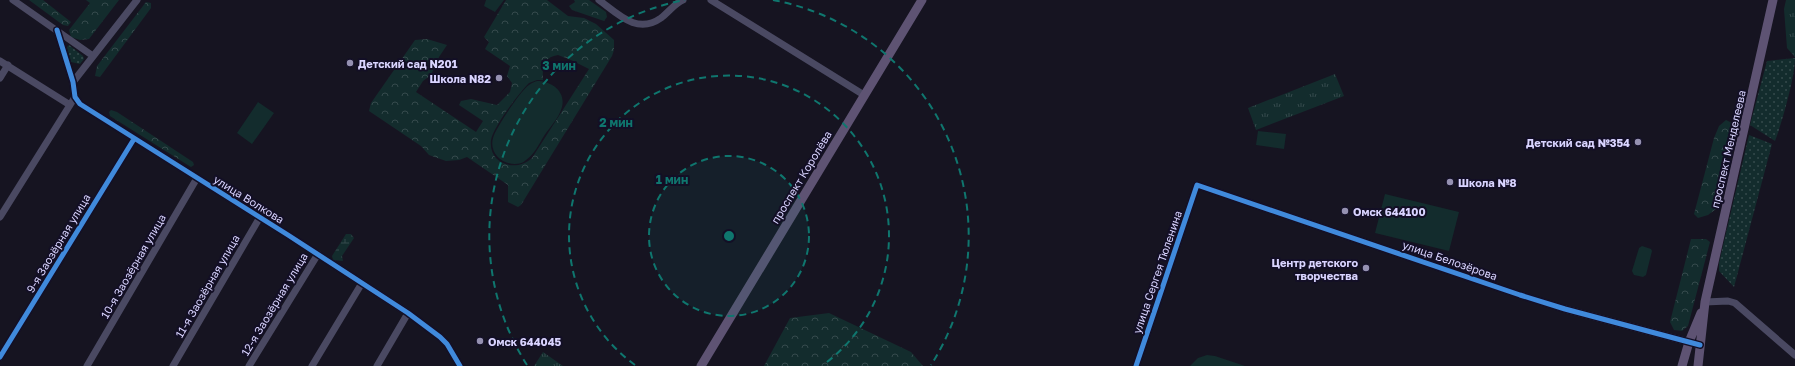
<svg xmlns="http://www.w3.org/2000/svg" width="1795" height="366" font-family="'Golos Text',sans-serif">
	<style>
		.grass { fill: url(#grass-dots) }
		.forest { fill: url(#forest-crowns); fill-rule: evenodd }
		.wetland { fill: url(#wetland-marsh) }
		.park { fill: url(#park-tufts) }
		.pitch { fill: #132c2d }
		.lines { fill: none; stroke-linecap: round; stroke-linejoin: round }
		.minor { stroke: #4a4962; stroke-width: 7 }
		.major { stroke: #5e5373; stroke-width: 9 }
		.cycleway-casing { stroke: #130f26; stroke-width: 8 }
		.cycleway { stroke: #408adc; stroke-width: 5 }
		.ring { fill: none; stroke: #0f766e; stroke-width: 2; stroke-dasharray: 7 5 }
		.poi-dot { fill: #9591b1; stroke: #130f26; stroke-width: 1.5 }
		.labels { text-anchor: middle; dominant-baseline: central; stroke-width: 4; stroke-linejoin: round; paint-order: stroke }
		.poi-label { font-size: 11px; font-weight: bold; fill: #d9d4ff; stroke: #130f26; text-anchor: start }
		.street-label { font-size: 11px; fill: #d9d4ff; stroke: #130f26 }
		.centre { fill: #0f766e; stroke: #130f26; stroke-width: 2 }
		.ring-label { font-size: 12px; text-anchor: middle; font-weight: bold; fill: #0f766e; stroke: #130f26; stroke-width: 4; stroke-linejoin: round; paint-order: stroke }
	</style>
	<defs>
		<pattern id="grass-dots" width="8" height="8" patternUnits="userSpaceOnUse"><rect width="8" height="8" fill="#132c2d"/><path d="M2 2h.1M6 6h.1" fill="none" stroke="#354a4c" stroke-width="1.8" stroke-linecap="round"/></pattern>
		<pattern id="forest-crowns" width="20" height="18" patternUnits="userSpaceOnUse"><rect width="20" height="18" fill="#132c2d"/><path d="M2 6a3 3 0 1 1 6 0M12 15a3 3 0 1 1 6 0" fill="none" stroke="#354a4c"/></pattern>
		<pattern id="wetland-marsh" width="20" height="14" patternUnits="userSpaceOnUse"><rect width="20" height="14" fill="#132c2d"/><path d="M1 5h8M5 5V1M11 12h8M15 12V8" fill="none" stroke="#354a4c"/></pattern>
		<pattern id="park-tufts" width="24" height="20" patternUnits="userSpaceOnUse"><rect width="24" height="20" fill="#132c2d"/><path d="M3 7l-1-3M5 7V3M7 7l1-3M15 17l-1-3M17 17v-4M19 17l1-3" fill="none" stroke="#354a4c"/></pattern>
	</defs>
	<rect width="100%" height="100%" fill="#161421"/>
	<path class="grass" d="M69,45L83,56L84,59L80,64L71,62L67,47Z
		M1795,58C1795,77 1782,123 1775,141L1750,125L1767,61Z
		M1749,135L1772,144L1734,287L1719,271V263Z"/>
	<path class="forest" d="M29,0H43L71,22L68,26L63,25Z
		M86,0H119L89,39L80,40L71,37L69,30L90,3Z
		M506,0H547L568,16L584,18L596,24L614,40V50L612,56L521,205L518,207L508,202V185L467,157L459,160L446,161L429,155L421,146L369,111L371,103L415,40L427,39L447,45L439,57L431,75L423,81L416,92L476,132L483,121L459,105L461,101L471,99L497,105L510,92L512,83L507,76L510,66L485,49L489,42L484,37ZM558,55L571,60L589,69L532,158C516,173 488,164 491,140C493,127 519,93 529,83L537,80H543C542,67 544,57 558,55Z
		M574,0H589L606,12L607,17L604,21L572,10L569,6L575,2Z
		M146,2L151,3V8L100,77L95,76L97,66Z
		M111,110L117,112L193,162L194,165L191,167L110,116L109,112Z
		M1726,120L1734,124L1716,209L1708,215L1698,218L1694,214L1714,138L1719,126Z
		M1691,239H1706L1710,242L1688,326L1682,331L1674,330L1670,322Z
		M829,313L911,352L923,366H764L790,318Z"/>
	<path class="wetland" d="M346,234H351L354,238L342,256L343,261L333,260L332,256Z"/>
	<path class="park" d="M1786,0H1795V57L1787,48L1784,9Z
		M1335,74L1344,96L1256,130L1248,108Z
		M543,352L563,366H534Z"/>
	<path class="pitch" d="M486,0H504L495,12L484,6Z
		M537,81C551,81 566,91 562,107C559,118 550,127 544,136C539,144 534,155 526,160C523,163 519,164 515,164C501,164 489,152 493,138C495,129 521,90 529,85C531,83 534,82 537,81Z
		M258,102L274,113L252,144L237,133Z
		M1258,131L1286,134L1284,149L1256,145Z
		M1385,194L1459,212L1449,251L1375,233Z
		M1642,246L1651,249L1652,251L1646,275L1643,277L1634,275L1632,271L1639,248Z
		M1207,355L1215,356L1245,366H1190L1198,358Z"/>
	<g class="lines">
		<path class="minor" d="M13,0L93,56
			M599,0C618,14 637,35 661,18C669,12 675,3 683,0
			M711,0L864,95
			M57,30L73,82L75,97L80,104L288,235L408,313L440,337L447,344L460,366
			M0,61L70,105
			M0,78L8,65
			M73,82L137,0
			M0,217L75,97
			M1705,302L1728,301L1735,303L1795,355
			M0,357L134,139
			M87,366L197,178
			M173,366L260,217
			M249,366L318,254
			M312,366L362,283
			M377,366L408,313
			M1136,366L1197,185L1520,295L1565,309L1700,345"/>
		<path class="major" d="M701,366L922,0
			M1682,366L1689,342L1701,313
			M1698,366L1705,302L1773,0"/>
		<defs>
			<path id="cycleway" d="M57,30L73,82L75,97L80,104L288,235L408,313L440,337L447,344L460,366
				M0,357L134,139
				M1136,366L1197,185L1520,295L1565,309L1700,345"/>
		</defs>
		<use href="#cycleway" class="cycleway-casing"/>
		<use href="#cycleway" class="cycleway"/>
	</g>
	<circle cx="729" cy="236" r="80" fill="#0f766e" fill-opacity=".12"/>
	<g class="ring">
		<circle cx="729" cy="236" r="80"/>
		<path d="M635 365A160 160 0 1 1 823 365"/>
		<path d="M527 365A240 240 0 0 1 685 0M773 0A240 240 0 0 1 931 365"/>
	</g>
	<g class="poi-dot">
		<circle cx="350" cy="63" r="4"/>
		<circle cx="499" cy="78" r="4"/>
		<circle cx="1638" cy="142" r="4"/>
		<circle cx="1450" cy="182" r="4"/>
		<circle cx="1345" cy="211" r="4"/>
		<circle cx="1366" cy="268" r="4"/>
		<circle cx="480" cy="341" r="4"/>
	</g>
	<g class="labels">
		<g class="poi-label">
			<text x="358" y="63">Детский сад N201</text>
			<text x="491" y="78" text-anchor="end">Школа N82</text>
			<text x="1630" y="142" text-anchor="end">Детский сад №354</text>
			<text x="1458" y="182">Школа №8</text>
			<text x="1353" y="211">Омск 644100</text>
			<text x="1358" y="262" text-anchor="end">Центр детского<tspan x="1358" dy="13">творчества</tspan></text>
			<text x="488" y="341">Омск 644045</text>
		</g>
		<g class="street-label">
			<text transform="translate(1728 149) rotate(-77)">проспект Менделеева</text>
			<text transform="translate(801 177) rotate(-59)">проспект Королёва</text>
			<text transform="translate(249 199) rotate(32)">улица Волкова</text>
			<text transform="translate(58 243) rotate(-59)">9-я Заозёрная улица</text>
			<text transform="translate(1450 260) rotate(19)">улица Белозёрова</text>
			<text transform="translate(133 266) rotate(-60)">10-я Заозёрная улица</text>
			<text transform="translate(1157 272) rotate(-71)">улица Сергея Тюленина</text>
			<text transform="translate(207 286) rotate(-60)">11-я Заозёрная улица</text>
			<text transform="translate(274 304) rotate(-59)">12-я Заозёрная улица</text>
		</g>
	</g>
	<circle cx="729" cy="236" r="6" class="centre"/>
	<g class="ring-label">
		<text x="559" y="70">3 мин</text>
		<text x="616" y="127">2 мин</text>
		<text x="672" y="184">1 мин</text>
	</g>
</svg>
